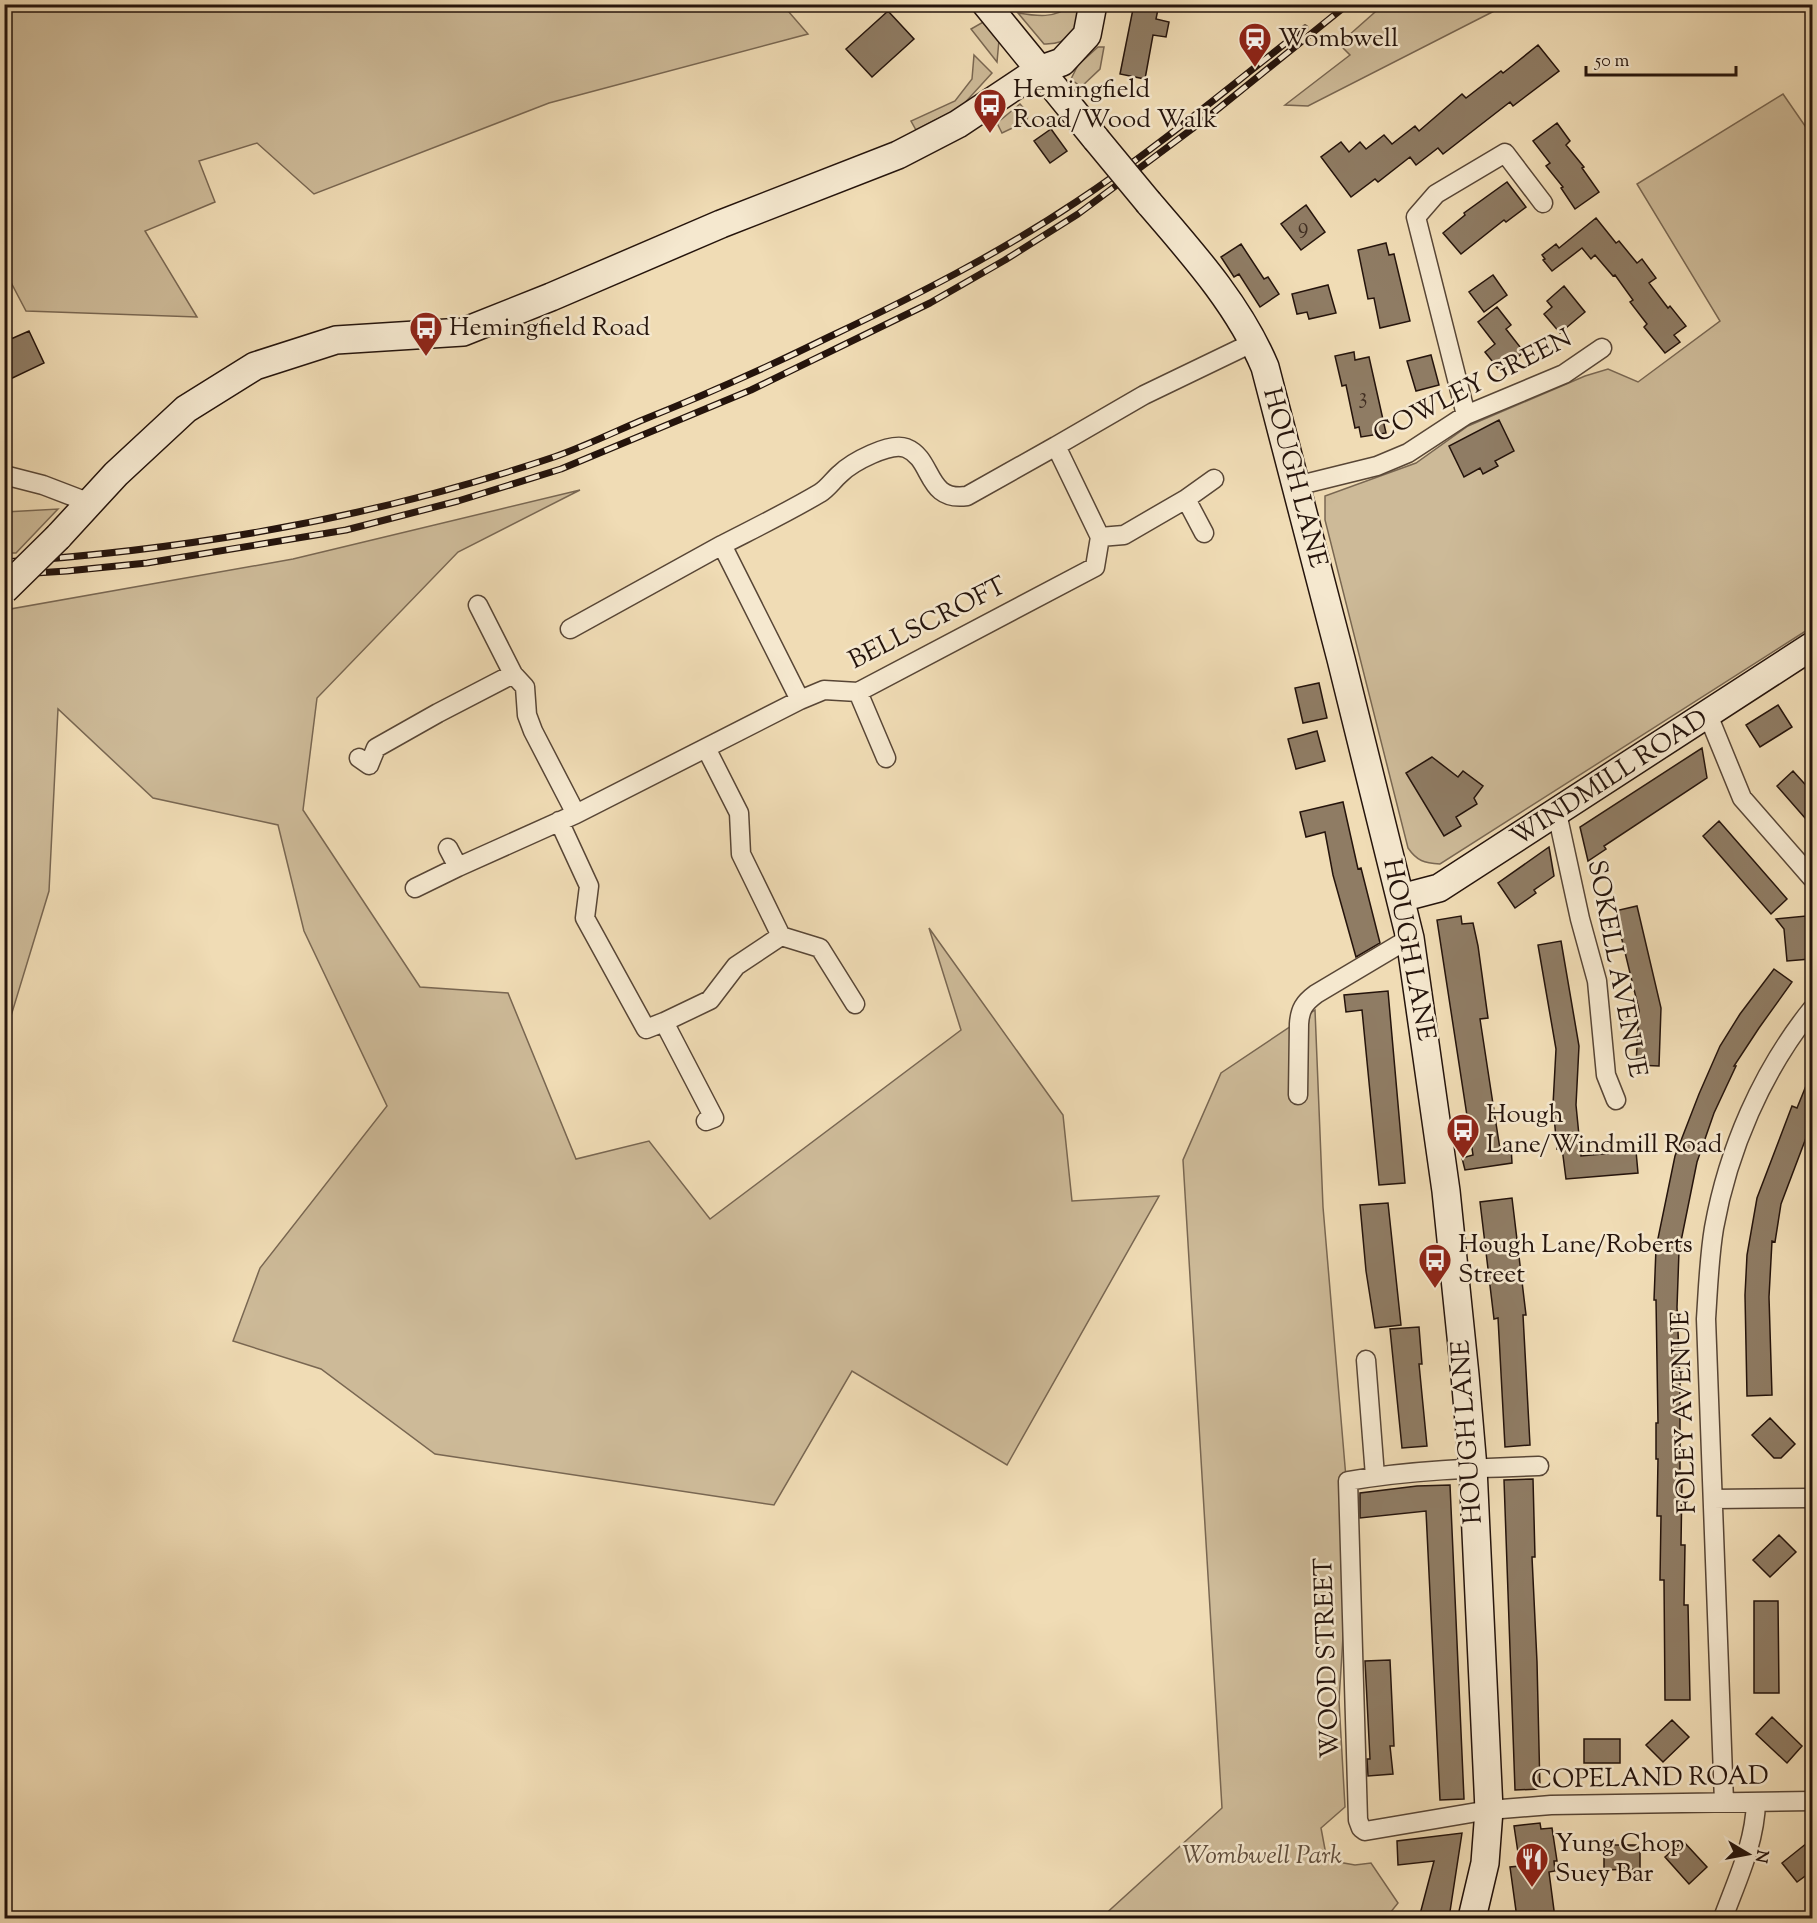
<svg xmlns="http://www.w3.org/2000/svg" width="1817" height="1923" font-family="'Sorts Mill Goudy',serif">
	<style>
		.green { fill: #cdba98; stroke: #796752; stroke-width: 1.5 }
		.building { fill: #8f7c64; stroke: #25140c; stroke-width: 1.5 }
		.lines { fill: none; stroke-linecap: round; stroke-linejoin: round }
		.street-casing { stroke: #584636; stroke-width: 21 }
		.secondary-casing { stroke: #25140c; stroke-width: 30 }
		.street { stroke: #f5e8cf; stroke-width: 18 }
		.secondary { stroke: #f5e8cf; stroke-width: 27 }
		.rail-casing { stroke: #25140c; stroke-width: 7 }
		.rail { stroke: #f5e8cf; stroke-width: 4.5; stroke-dasharray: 14; stroke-linecap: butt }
		.secondary-bridge-casing { stroke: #25140c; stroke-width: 30; stroke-linecap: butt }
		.secondary-bridge { stroke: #f5e8cf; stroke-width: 27 }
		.labels { text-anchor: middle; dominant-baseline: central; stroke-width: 5; stroke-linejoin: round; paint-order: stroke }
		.number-label { font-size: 22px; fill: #402e22 }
		.poi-label { font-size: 26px; fill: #25140c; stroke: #f5e8cf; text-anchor: start }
		.street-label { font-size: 26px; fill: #25140c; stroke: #f5e8cf }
		.park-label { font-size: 26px; font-style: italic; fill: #604e3d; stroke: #f5e8cf }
	</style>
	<rect width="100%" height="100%" fill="#f0dcb5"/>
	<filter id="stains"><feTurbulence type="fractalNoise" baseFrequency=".00333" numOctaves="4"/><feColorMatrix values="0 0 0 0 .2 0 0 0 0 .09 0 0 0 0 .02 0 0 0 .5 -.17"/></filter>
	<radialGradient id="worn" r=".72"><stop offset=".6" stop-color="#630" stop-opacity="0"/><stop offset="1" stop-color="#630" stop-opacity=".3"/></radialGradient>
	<path class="green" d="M782,4L808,34L549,103L314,194L257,143L199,161L215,202L145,231L197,317L26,311L5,271V5Z
		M1070,5H1082C1077,28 1072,45 1044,44L1018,13C1036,16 1056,19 1070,5Z
		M1383,5H1506L1308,106L1285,105L1350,55L1339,44Z
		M985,21L999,40L997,62L971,29Z
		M1098,47H1104L1100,69L1081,87L1071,79L1078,65Z
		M974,55L992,73L961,107L916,130L911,121L955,101L972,79Z
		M1783,94L1812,136V527L1810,530L1812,535V627L1440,864C1424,863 1417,861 1408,848L1325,520V496L1416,463L1468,426L1585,376L1608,369L1638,382L1720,321L1637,184Z
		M1020,104L1028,113L1027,121L1002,133L997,123Z
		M580,490L458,552L317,698L303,810L420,987L508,993L576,1159L649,1141L710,1219L961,1030L929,928L1063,1115L1072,1201L1159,1196L1007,1465L852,1371L774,1505L435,1454L321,1369L233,1341L260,1268L387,1106L304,931L278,825L153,798L58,709L49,891L11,1016L5,1024V610L293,559Z
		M58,509L16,553H5V512Z
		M1315,1010L1323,1207L1350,1525L1339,1701L1345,1807L1321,1828L1327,1860L1355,1865L1371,1863L1398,1903L1386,1918H1101L1222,1808L1183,1160L1221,1073Z"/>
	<path class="building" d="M1134,4H1159L1156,19L1169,22L1166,37L1153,35L1145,79L1120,74Z
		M888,11L914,39L872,77L846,49Z
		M1538,45L1559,71L1513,106L1510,102L1443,154L1438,148L1416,165L1410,157L1378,182L1375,179L1351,197L1321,157L1341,142L1349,152L1360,142L1366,149L1384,135L1392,144L1415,126L1419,131L1462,94L1466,98L1501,71L1503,73L1512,66Z
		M1557,123L1570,141L1566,145L1584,167L1582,168L1599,192L1575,209L1561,188L1563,187L1546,166L1550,163L1533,141Z
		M1051,129L1067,151L1050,163L1034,141Z
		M1507,182L1526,207L1506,222L1504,220L1461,254L1443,233L1465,215L1464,213Z
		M1306,205L1325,232L1301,250L1281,224Z
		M1596,218L1616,243L1619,241L1637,263L1642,259L1656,278L1649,283L1668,308L1670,306L1686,326L1674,335L1680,342L1665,353L1644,327L1647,324L1630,302L1633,300L1615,275L1613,276L1595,255L1591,259L1582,248L1552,271L1543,260L1545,259L1542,255L1556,244L1559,248Z
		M1386,243L1389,255L1394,254L1410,321L1380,328L1374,298L1368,299L1358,250Z
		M1241,244L1264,279L1268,277L1279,294L1260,307L1239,274L1234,277L1221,257Z
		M1493,275L1507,295L1484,312L1469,292Z
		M1328,285L1336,313L1309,319L1307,312L1297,314L1292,294Z
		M1564,286L1585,312L1560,333L1544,314L1552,307L1547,301Z
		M1497,307L1511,325L1506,329L1524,352L1500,371L1485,352L1495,344L1478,322Z
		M29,331L44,363L4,382V342Z
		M1354,352L1355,360L1369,357L1386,433L1361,437L1359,427L1355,428L1346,385L1342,386L1335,356Z
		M1431,355L1439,385L1416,391L1407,361Z
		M1499,420L1514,451L1495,461L1498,466L1483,474L1480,468L1464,477L1449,446Z
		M1319,683L1327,718L1303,723L1295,688Z
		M1778,705L1792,727L1760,747L1746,725Z
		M1317,731L1325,761L1296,769L1288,739Z
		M1702,748L1707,778L1604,846L1606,849L1588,861L1580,827Z
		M1432,757L1458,777L1463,771L1483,786L1474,798L1477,804L1456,817L1461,826L1444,836L1406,773Z
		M1793,771L1812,792V826L1777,786Z
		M1343,802L1358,869L1361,868L1380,943L1356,957L1333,875L1325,832L1306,837L1300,812Z
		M1719,821L1787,899L1771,914L1703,836Z
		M1549,847L1554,876L1534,890L1536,893L1515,908L1498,883Z
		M1637,906L1661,1008L1659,1066L1636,1065L1639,1010L1615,911Z
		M1461,916L1462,924L1473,923L1478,946L1488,1018L1480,1019L1495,1117L1500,1149L1511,1147L1512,1163L1465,1170L1462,1158L1473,1155L1437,920Z
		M1806,916L1810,959L1787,961L1784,929L1776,919Z
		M1561,941L1579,1046L1576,1105L1581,1156L1636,1151L1638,1173L1566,1179L1562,1148L1557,1149L1553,1105L1556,1049L1538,945Z
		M1774,969L1792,982L1759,1028L1734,1066H1736L1714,1113L1697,1162L1679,1251L1677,1307L1680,1380V1480H1682L1681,1545H1685L1684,1605H1688L1690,1700H1665L1664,1580H1660L1661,1516H1657L1658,1459H1656V1423H1658L1656,1300H1654L1656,1248L1675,1156L1699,1094L1720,1046L1740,1014Z
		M1388,991L1405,1183L1379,1185L1362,1010L1346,1012L1344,995Z
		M1812,1071V1122L1781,1204L1775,1242L1772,1241L1769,1297L1772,1395L1747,1396L1745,1295L1747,1255L1757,1198L1792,1106L1797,1108Z
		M1512,1198L1526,1315H1523L1530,1445L1505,1447L1498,1318L1494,1319L1480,1202Z
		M1388,1203L1401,1325L1375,1328L1366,1271L1360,1205Z
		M1419,1327L1422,1364H1419L1427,1446L1402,1448L1390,1329Z
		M1770,1418L1795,1444L1781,1458H1774L1752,1435Z
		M1533,1479L1535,1557H1532L1537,1662L1540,1789L1515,1790L1504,1480Z
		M1450,1485L1464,1799L1440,1800L1426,1511L1360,1518V1493L1417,1486Z
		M1779,1535L1796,1552L1770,1577L1753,1560Z
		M1754,1601H1778L1779,1693H1754Z
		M1390,1660L1394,1746H1390L1393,1774L1368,1776L1367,1759H1370L1365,1661Z
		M1772,1717L1802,1746L1787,1763L1756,1734Z
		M1672,1720L1689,1737L1663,1762L1646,1745Z
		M1584,1739H1620V1763H1584Z
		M1540,1823L1541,1829L1552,1828L1557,1861H1554L1555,1871L1549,1872L1555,1918H1517L1510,1867L1520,1866L1514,1826Z
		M1462,1833L1449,1918H1419L1434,1861L1398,1865L1397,1841Z
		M1812,1839V1871L1797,1882L1782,1863Z
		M1683,1841L1707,1867L1689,1884L1665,1857Z
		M1604,1845H1640V1869L1604,1870Z"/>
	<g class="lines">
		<defs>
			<path id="street" d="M1466,415L1416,217L1436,194L1505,153L1543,203
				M4,475L43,485L90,503
				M1296,486L1377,466L1408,453L1466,415L1564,374L1602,348
				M1186,499L1204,533
				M1100,537L1056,446L1144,395L1254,342
				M1100,537L1124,535L1186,499L1214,479
				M722,545C755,528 788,512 820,493C828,488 833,480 840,474C852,462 890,442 906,448C934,459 925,502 967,496L1056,446
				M570,629L722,545L800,700
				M513,674L525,687L527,715L533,731L576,814
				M858,692L886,758
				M1708,715L1742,798L1812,878
				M706,748L739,813L741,854L781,936
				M359,758L369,765L376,748L438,713L513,674L478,605
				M1557,813L1580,919L1597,981L1606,1075L1616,1100
				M559,821L589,886L585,918L646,1029L664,1022
				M448,848L458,867L576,814L800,700L824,690L858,692L1095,567L1100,537
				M415,888L458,867
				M781,936L820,948L855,1004
				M1298,1095L1299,1024C1300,1009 1304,1003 1316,994L1410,938
				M706,1121L714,1118L664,1022L710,1000L736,966L781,936
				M1366,1360L1375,1476
				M1539,1466C1475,1468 1410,1470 1348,1481L1358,1820L1361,1828L1365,1831L1489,1810L1551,1805L1812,1801
				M1713,1499L1812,1498
				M1724,1802L1706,1319C1708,1289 1709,1258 1714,1228C1728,1150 1762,1071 1812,1009
				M1723,1918C1737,1880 1755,1843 1756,1802"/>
			<path id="secondary" d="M986,4L1096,139
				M1149,203C1192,253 1239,305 1265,367L1341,659L1410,938L1446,1191L1465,1375L1473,1468L1489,1810L1485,1863L1472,1918
				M58,537L116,474L186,409L255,366L336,340L463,332L551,297L721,224L898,155L958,124L1039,70L1062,62L1087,35L1093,4
				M1401,898L1439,888L1812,646"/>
		</defs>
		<use href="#street" class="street-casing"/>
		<use href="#secondary" class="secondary-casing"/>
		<use href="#street" class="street"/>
		<use href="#secondary" class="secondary"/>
		<defs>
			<path id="rail" d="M4,562C190,550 377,517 554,457C583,447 612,433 640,421C705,395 768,367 831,336C915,296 998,254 1076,202C1156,149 1230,86 1305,28
				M4,575L67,571L147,563L346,530L458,501L561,469L751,390L930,303L1005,260L1078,214L1208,117L1348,4"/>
		</defs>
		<use href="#rail" class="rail-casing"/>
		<use href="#rail" class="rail"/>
		<defs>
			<path id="secondary-bridge" d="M1096,139L1149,203
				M4,590L58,537"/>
		</defs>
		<use href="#secondary-bridge" class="secondary-bridge-casing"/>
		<use href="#secondary-bridge" class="secondary-bridge"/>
	</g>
	<defs>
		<symbol id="station-pin" viewBox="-11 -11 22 30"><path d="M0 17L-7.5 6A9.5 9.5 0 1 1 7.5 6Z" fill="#8f2418" stroke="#f5e8cf"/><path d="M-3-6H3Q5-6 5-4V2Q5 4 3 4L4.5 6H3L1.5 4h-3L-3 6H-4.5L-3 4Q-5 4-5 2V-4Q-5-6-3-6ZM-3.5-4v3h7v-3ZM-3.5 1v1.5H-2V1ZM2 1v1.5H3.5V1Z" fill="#fff"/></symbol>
		<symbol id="bus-pin" viewBox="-11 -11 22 30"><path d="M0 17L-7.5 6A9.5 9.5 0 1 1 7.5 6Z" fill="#8f2418" stroke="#f5e8cf"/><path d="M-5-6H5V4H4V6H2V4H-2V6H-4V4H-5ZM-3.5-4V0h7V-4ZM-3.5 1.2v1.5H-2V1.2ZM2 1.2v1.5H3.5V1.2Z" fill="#fff"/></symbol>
		<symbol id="restaurant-pin" viewBox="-11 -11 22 30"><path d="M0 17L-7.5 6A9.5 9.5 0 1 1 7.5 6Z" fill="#8f2418" stroke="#f5e8cf"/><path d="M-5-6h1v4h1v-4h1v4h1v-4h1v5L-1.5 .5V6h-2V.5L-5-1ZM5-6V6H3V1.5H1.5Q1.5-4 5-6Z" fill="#fff"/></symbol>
	</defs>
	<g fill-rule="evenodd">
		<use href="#station-pin" x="1236" y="20" width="38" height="52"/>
		<use href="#bus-pin" x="971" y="86" width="38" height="52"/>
		<use href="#bus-pin" x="407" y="309" width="38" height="52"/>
		<use href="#bus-pin" x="1444" y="1111" width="38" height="52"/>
		<use href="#bus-pin" x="1416" y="1241" width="38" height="52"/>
		<use href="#restaurant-pin" x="1513" y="1840" width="38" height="52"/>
	</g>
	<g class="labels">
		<g class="number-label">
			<text x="1303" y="228">9</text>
			<text x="1363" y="398">3</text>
		</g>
		<g class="poi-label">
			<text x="1278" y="39">Wombwell</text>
			<text x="1013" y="90">Hemingfield<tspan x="1013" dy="30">Road/Wood Walk</tspan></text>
			<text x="449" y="328">Hemingfield Road</text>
			<text x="1486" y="1115">Hough<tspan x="1486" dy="30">Lane/Windmill Road</tspan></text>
			<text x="1458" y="1245">Hough Lane/Roberts<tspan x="1458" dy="30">Street</tspan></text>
			<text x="1555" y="1844">Yung Chop<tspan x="1555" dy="30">Suey Bar</tspan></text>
		</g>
		<g class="street-label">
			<text transform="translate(1473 387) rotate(-27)">COWLEY GREEN</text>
			<text transform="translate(1294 478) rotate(75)">HOUGH LANE</text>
			<text transform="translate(928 624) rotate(-27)">BELLSCROFT</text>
			<text transform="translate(1610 779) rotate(-33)">WINDMILL ROAD</text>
			<text transform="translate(1408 950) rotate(79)">HOUGH LANE</text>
			<text transform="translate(1616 969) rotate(79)">SOKELL AVENUE</text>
			<text transform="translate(1685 1412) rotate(-92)">FOLEY AVENUE</text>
			<text transform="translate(1468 1432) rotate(-94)">HOUGH LANE</text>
			<text transform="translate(1328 1658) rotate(-92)">WOOD STREET</text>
			<text transform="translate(1650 1779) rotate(-1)">COPELAND ROAD</text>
		</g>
		<g class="park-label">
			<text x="1262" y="1856">Wombwell Park</text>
		</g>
	</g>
	<rect width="1817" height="1923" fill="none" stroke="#f0dcb5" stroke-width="24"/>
	<rect x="6" y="6" width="1805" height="1911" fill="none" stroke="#25140c" stroke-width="3"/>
	<rect x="12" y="12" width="1793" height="1899" fill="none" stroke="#25140c" stroke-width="1.5"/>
	<g transform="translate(1748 1854) rotate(100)" stroke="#f5e8cf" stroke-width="4.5" paint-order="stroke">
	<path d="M0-4.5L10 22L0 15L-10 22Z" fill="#25140c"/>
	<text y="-9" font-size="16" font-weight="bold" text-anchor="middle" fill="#25140c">N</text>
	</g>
	<path d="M1586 66v9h150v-9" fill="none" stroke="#25140c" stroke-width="3"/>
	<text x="1595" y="66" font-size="18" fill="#25140c" stroke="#f5e8cf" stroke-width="4.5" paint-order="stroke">50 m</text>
	<rect width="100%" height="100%" filter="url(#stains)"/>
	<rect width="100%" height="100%" fill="url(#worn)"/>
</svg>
